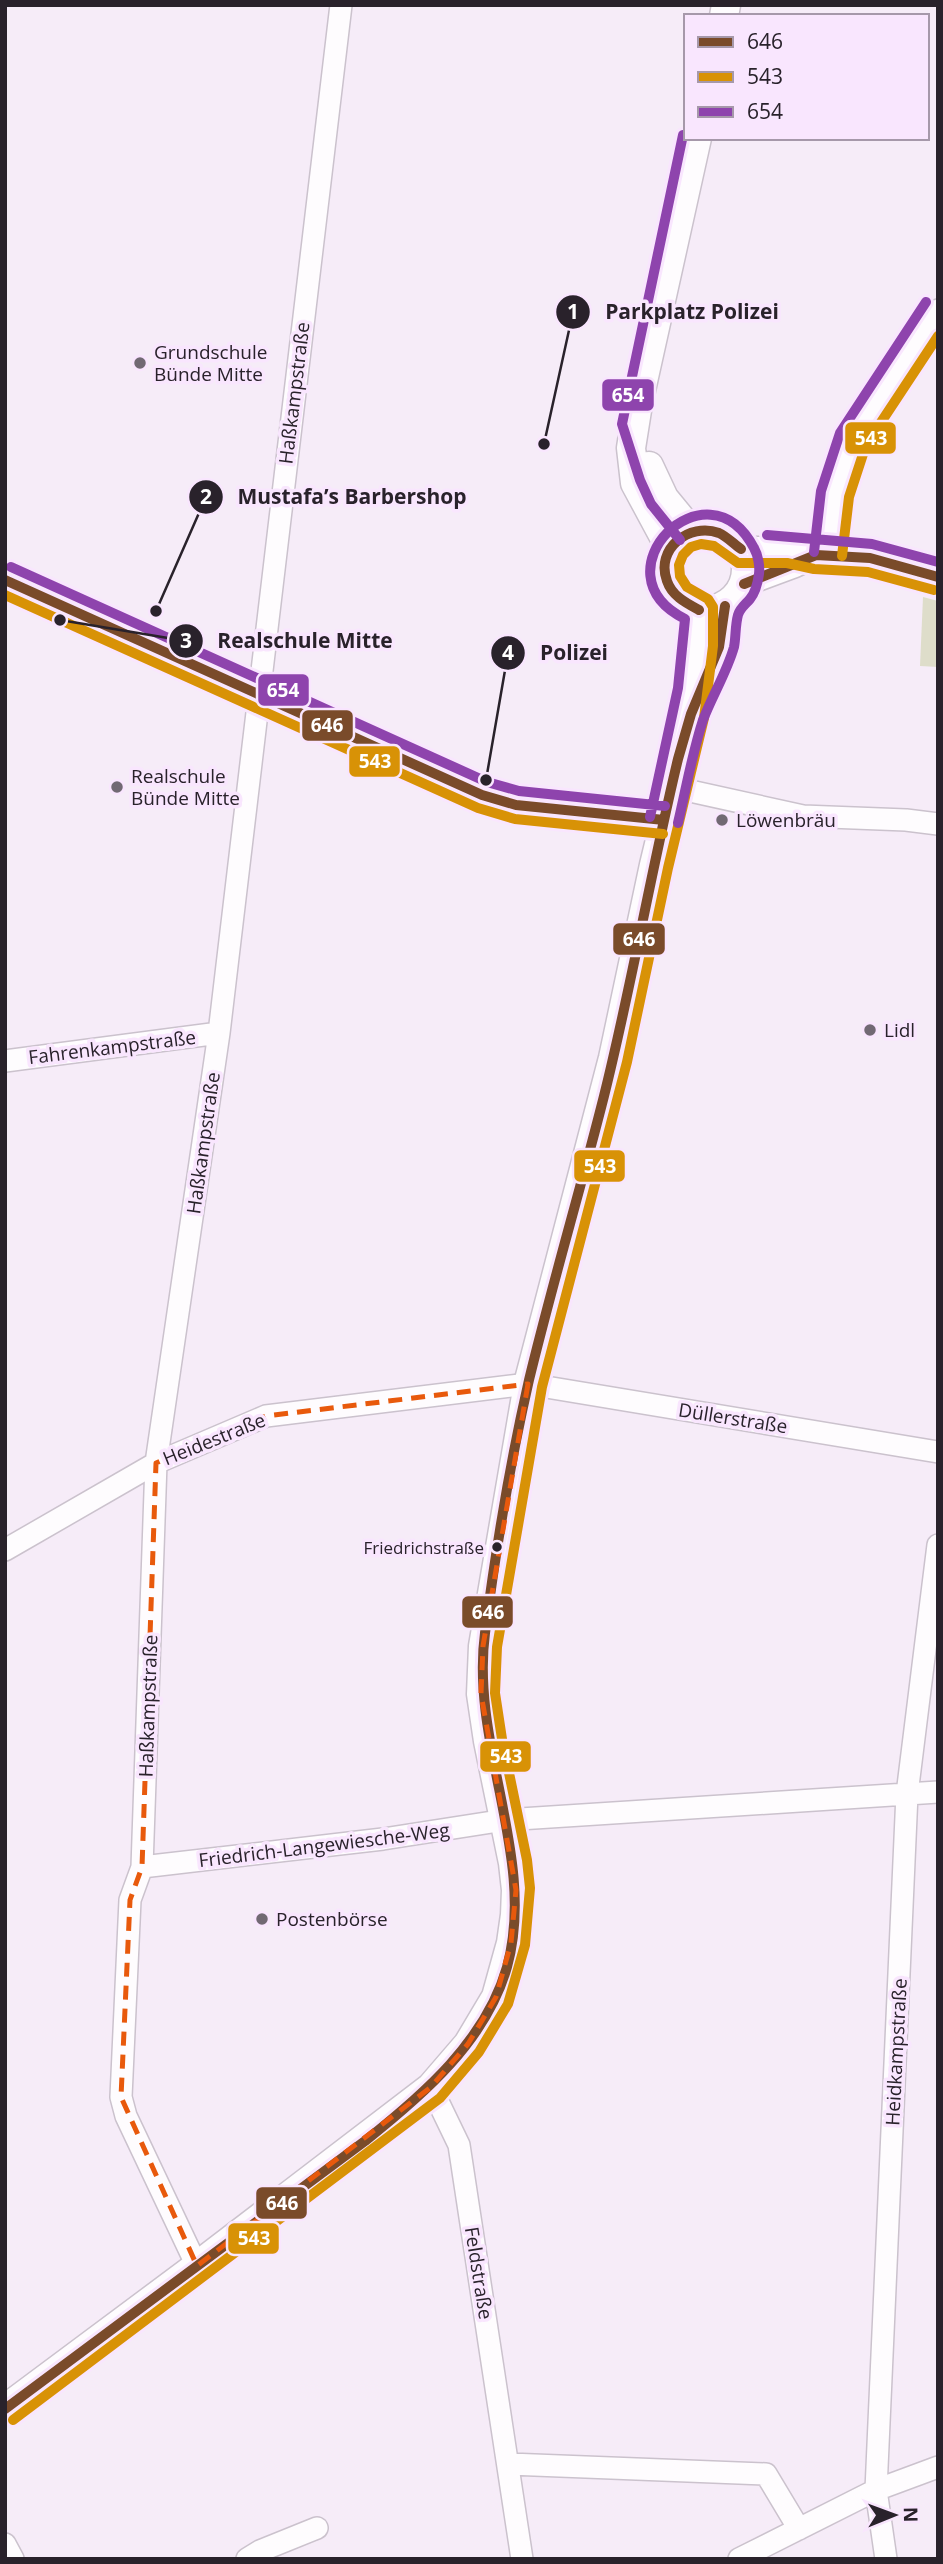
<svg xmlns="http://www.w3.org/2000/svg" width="943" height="2564" font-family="'Open Sans',sans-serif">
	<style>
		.green { fill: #deddca }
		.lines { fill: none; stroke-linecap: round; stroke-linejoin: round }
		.minor-casing { stroke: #cbc2cd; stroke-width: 24 }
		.tertiary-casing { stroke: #cbc2cd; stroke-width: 27 }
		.secondary-casing { stroke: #cbc2cd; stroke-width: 31 }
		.minor { stroke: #fefcfe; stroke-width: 21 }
		.tertiary { stroke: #fefcfe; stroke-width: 24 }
		.secondary { stroke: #fefcfe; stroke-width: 28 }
		.bus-1-casing { stroke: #f9e6fe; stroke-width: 16 }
		.bus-2-casing { stroke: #f9e6fe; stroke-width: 16 }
		.bus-3-casing { stroke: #f9e6fe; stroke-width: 16 }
		.bus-1 { stroke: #7a4b2a; stroke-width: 10 }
		.bus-2 { stroke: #d89206; stroke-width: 10 }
		.bus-3 { stroke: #8e44ad; stroke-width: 10 }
		.marked { fill: none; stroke: #e8590c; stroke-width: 5; stroke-dasharray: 14 9; stroke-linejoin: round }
		.poi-dot { fill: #716973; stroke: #f9e6fe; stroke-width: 2.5 }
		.bus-dot { fill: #29222b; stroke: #f9e6fe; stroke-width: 2.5 }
		.labels { text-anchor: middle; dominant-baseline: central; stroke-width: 7; stroke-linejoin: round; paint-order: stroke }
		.bus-label { font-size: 17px; fill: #29222b; stroke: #f9e6fe; text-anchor: end }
		.poi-label { font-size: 19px; fill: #29222b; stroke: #f9e6fe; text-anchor: start }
		.street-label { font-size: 19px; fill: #29222b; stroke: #f9e6fe }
		.leader { fill: none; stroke: #29222b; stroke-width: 2.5 }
		.callout-dot { fill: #29222b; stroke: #f9e6fe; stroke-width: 2.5 }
		.mark-label { font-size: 21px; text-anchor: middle; font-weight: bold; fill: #fff }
		.callout-label { font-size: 21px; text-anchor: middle; font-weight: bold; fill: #29222b; stroke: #f9e6fe; stroke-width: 7; stroke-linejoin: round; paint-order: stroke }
		.line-badge { stroke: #f9e6fe; stroke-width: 2.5 }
		.badge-label { font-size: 19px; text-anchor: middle; font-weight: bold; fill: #fff }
	</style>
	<rect width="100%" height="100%" fill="#f6ecf8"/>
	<path class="green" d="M923,597L938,601V667L920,666Z"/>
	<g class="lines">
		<defs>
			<path id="minor" d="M828,554L835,494L853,439L938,310
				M5,580L482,795L516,805L664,820
				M672,787L803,816L906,820L938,824
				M5,1061L219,1033
				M5,1550L156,1463L266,1416L528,1384L938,1452
				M142,1867L383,1839L505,1820L938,1792
				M431,2087L459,2145L522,2559
				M197,2266L126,2116L121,2097L130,1900L142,1867L156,1463L219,1033L341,5
				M509,2464L766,2474L799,2529
				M5,2544L13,2559
				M247,2559L260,2551L317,2528
				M739,2559L876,2490L938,2467
				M886,2559L876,2490L907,1794L938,1545"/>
			<path id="tertiary" d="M741,549H788L816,555L870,558L938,577
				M744,584L795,565L816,555"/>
			<path id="secondary" d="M724,16L726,5
				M649,466L664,498L691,531
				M664 569a41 41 0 1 1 82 0a41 41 0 1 1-82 0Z
				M670,548L635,483L631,448L638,404L697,138
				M703,685L720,644L725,606
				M5,2409L197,2266L431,2087L468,2044L496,1997L511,1943L515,1915L516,1890L513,1863L488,1741L481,1694L483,1646L528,1384L613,1058L654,865L690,716L699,644V610"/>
		</defs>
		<use href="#minor" class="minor-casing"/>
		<use href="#tertiary" class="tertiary-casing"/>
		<use href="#secondary" class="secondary-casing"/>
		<use href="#minor" class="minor"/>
		<use href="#tertiary" class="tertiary"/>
		<use href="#secondary" class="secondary"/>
		<defs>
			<path id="bus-1" d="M5,580L482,795L516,805L664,820
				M744,584L816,555L870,558L938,577
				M699,610C686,603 672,596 667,581C655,549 689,522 719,533C726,536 734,544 741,549
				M5,2409L365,2141C423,2095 486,2041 507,1967C537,1859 470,1745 485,1633C496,1548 510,1463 529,1380C552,1285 580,1191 604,1096C632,984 651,871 678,759L691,714L719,647L725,606"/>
			<path id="bus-2" d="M842,556L849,497L866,445L938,336
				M5,595L478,808L515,819L663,834
				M13,2420L440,2098L479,2052L508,2004L525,1945L530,1888L527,1860L502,1739L495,1693L497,1647L542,1387L627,1062L668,868L704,718L713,646V607L708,599L687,587L680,576L679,565L683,555L691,547L701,544L714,546L738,563H787L814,569L868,572L934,590"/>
			<path id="bus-3" d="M767,535L872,544L938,562
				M680,540L651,504L640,480L622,424L683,135
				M814,552L821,491L840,433L926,302
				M11,567L487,782L519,791L665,806
				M650,817L678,688L685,619C593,573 707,458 754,548C758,555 760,566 759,574C758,581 755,593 750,599C746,604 740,608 738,615C735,626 736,637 734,647C727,672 712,696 703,720C692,754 686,789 678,823"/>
		</defs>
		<use href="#bus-1" class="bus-1-casing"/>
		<use href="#bus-2" class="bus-2-casing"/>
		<use href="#bus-3" class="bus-3-casing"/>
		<use href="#bus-1" class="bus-1"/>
		<use href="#bus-2" class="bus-2"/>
		<use href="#bus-3" class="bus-3"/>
	</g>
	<path class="marked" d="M528,1384L483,1646L481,1694L516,1890L511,1943L496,1997L468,2044L431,2087L197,2266L121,2097L130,1900L142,1867L156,1463L266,1416Z"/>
	<g class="poi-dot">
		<circle cx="140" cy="363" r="7"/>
		<circle cx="117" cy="787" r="7"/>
		<circle cx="722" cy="820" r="7"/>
		<circle cx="870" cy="1030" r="7"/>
		<circle cx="262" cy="1919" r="7"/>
	</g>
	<circle class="bus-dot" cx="497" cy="1547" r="6"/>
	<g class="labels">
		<g class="bus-label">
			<text x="484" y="1547">Friedrichstraße</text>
		</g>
		<g class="poi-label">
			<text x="154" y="352">Grundschule<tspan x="154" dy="22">Bünde Mitte</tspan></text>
			<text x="131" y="776">Realschule<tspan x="131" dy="22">Bünde Mitte</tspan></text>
			<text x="736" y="820">Löwenbräu</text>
			<text x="884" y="1030">Lidl</text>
			<text x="276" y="1919">Postenbörse</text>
		</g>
		<g class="street-label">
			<text transform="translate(294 393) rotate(-83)">Haßkampstraße</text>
			<text transform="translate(112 1047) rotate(-7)">Fahrenkampstraße</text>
			<text transform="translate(203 1143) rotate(-82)">Haßkampstraße</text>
			<text transform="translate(733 1418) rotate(9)">Düllerstraße</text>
			<text transform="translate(214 1439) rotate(-22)">Heidestraße</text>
			<text transform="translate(148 1706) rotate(-88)">Haßkampstraße</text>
			<text transform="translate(324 1845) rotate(-7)">Friedrich-Langewiesche-Weg</text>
			<text transform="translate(896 2052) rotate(-87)">Heidkampstraße</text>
			<text transform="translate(479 2273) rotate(81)">Feldstraße</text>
		</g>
	</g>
	<path class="leader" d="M544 444L573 312M156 611L206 497M60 620L186 641M486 780L508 653"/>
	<g class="callout-dot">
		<circle cx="544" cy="444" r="7"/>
		<circle cx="156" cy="611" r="7"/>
		<circle cx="60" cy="620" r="7"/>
		<circle cx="486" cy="780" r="7"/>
		<circle cx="573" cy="312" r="18"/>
		<circle cx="206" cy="497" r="18"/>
		<circle cx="186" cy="641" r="18"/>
		<circle cx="508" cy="653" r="18"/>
	</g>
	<g class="mark-label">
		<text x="573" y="319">1</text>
		<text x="206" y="504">2</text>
		<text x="186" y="648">3</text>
		<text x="508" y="660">4</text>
	</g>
	<g class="callout-label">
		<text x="692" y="319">Parkplatz Polizei</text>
		<text x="352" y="504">Mustafa’s Barbershop</text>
		<text x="305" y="648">Realschule Mitte</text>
		<text x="574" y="660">Polizei</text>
	</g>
	<g class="line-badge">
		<rect x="601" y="378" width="54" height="34" rx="7" fill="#8e44ad"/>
		<rect x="844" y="421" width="53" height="34" rx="7" fill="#d89206"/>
		<rect x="257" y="673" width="53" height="34" rx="7" fill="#8e44ad"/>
		<rect x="301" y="709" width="53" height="33" rx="7" fill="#7a4b2a"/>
		<rect x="348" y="745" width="53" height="33" rx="7" fill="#d89206"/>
		<rect x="612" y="922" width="54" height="34" rx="7" fill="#7a4b2a"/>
		<rect x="573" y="1149" width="53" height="34" rx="7" fill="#d89206"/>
		<rect x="461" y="1595" width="53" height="34" rx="7" fill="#7a4b2a"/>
		<rect x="479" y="1740" width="53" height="33" rx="7" fill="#d89206"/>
		<rect x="255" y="2186" width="53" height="34" rx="7" fill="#7a4b2a"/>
		<rect x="227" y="2222" width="53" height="33" rx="7" fill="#d89206"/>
	</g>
	<g class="badge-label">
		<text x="628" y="402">654</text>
		<text x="871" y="445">543</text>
		<text x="283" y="697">654</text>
		<text x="327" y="732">646</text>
		<text x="375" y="768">543</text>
		<text x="639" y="946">646</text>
		<text x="600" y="1173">543</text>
		<text x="488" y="1619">646</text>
		<text x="506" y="1763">543</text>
		<text x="282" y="2210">646</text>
		<text x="254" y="2245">543</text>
	</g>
	<rect width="943" height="2564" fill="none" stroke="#29222b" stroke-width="14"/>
	<rect x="684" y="14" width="245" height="126" fill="#f9e6fe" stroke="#a698aa" stroke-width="2"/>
	<rect x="698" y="37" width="35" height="10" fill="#7a4b2a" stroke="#a698aa" stroke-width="2"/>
	<text x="747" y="49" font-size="21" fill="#29222b">646</text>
	<rect x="698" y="72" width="35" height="10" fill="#d89206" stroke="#a698aa" stroke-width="2"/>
	<text x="747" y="84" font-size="21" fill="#29222b">543</text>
	<rect x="698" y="107" width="35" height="10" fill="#8e44ad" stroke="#a698aa" stroke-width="2"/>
	<text x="747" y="119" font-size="21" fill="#29222b">654</text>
	<g transform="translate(894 2515) rotate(89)" stroke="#f9e6fe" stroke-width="5" paint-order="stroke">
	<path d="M0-5L12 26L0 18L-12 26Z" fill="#29222b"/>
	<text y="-10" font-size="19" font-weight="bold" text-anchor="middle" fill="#29222b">N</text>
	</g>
</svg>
